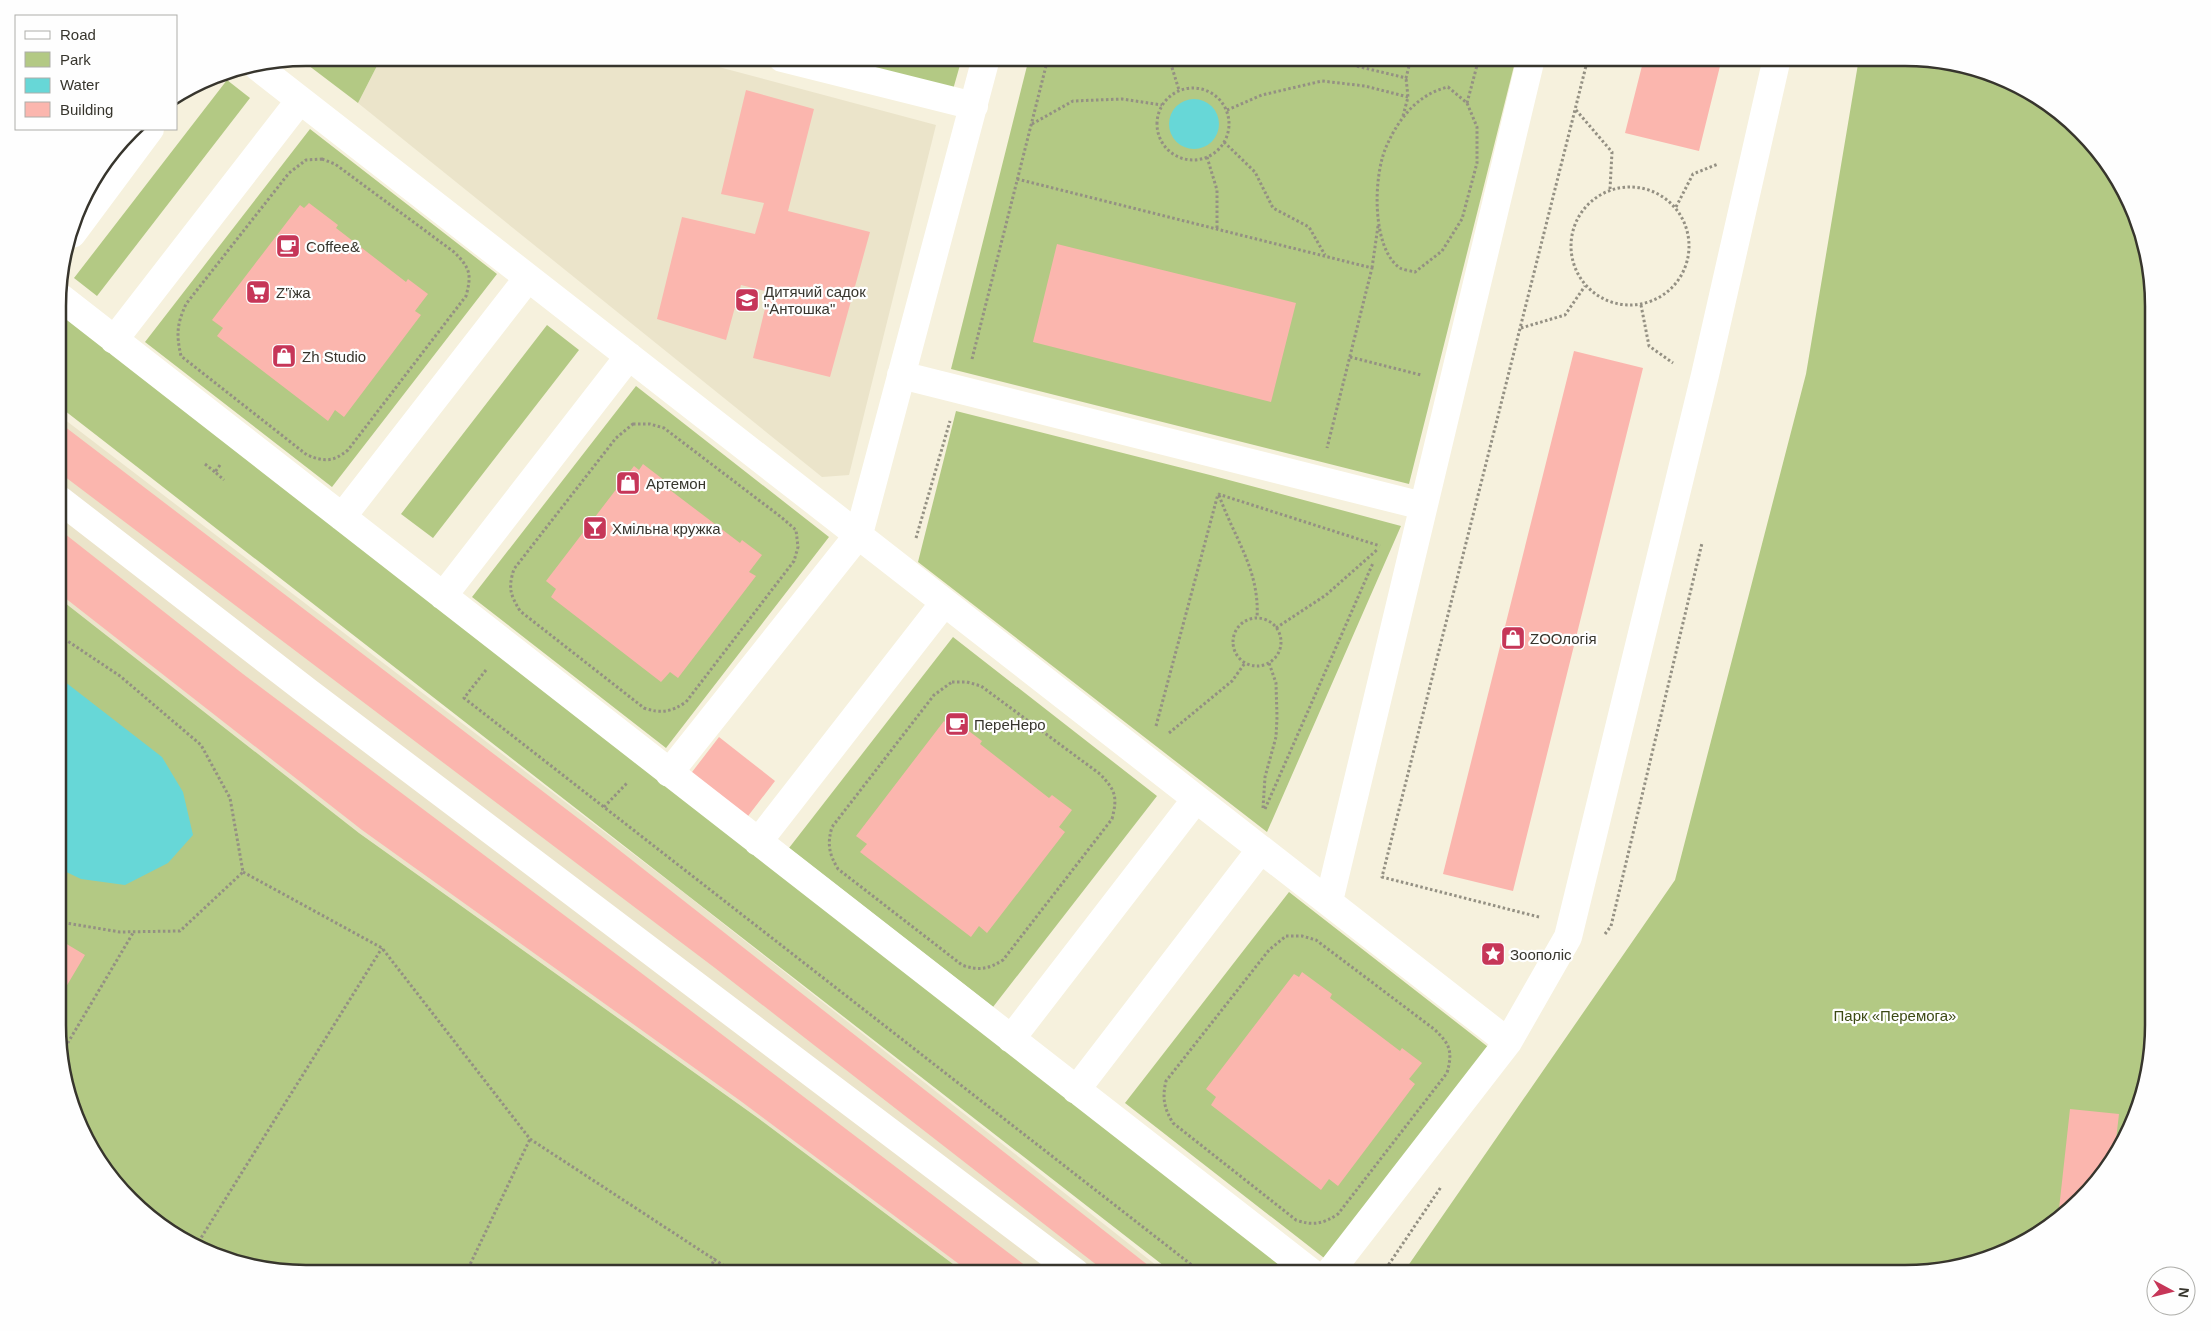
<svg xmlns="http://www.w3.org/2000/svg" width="2211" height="1331" font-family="Arial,sans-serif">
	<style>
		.built { fill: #ebe4ca }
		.green { fill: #b3c984 }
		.water { fill: #67d7d7 }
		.building { fill: #fbb6ae }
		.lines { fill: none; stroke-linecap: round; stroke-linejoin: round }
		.path { stroke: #949083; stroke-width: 3; stroke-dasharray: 2.5 2.5; stroke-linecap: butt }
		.minor { stroke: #fff; stroke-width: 28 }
		.labels { text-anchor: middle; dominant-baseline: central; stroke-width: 4.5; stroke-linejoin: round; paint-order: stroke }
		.poi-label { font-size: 15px; fill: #37352d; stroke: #fefefe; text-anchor: start }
		.park-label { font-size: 15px; fill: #3c4a14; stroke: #fefefe }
		.rim { fill: none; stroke: #37352d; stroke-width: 2.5 }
	</style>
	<rect width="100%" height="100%" fill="#f6f1dd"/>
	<path class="built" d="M381,58H685L936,125L849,475L822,477L358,103Z
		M60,416L683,892L1166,1273H965L758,1118L359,833L60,599Z"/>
	<path class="green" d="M306,58H381L358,103L300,59Z
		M822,58H962L952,93Z
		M1029,58H1516L1409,484L951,369Z
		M1859,58H1905L1970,66L2030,91L2081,130L2120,181L2140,226L2153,289V1041C2149,1062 2147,1084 2140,1104C2117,1180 2045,1243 1970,1265C1954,1269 1937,1270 1921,1273H1403L1675,880L1806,374Z
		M227,80L250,98L97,296L74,278Z
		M310,129L497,274L332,487L145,342Z
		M60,311L1294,1273H1173L136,466L60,407Z
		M547,325L579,350L433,538L401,514Z
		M636,386L829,537L666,748L472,597Z
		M956,411L1210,475L1401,526L1267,832L918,562Z
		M60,599L359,833L758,1118L965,1273H306L241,1265L181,1240L130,1201L99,1163L71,1105L60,1057Z
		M953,637L1157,796L993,1007L789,848Z
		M1289,892L1492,1050L1328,1261L1125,1103Z"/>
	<path class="water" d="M1169 124a25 25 0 1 1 50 0a25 25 0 1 1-50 0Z
		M60,678L162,757L183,792L193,835L168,863L125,885L81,879L60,869Z"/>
	<path class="building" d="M1644,58H1722L1699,151L1625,133Z
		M746,90L814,109L788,211L870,232L830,377L753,358L769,292L741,285L726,340L657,319L682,217L755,234L764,203L721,194Z
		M309,203L338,225L336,228L406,282L408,279L428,294L415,311L421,315L344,417L335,410L328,421L217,336L223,328L212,320L300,205L304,208Z
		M1057,244L1296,303L1271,402L1033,342Z
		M1574,351L1643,368L1513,891L1443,874Z
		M60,423L600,835L1158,1273H1107L715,968L60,473Z
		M643,464L673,487L670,490L740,543L742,540L762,555L749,572L756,576L678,678L670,672L661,682L551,597L556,589L546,581L634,466L639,470Z
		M60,530L243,674L636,969L1035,1273H971L742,1102L362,830L60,594Z
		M953,719L982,741L980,744L1049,798L1052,795L1072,810L1059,827L1065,832L987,933L979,926L971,937L860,852L867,844L856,836L944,721L948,725Z
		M719,737L775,781L745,820L689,776Z
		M60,940L85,955L60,997Z
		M1302,972L1332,994L1330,998L1400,1051L1402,1048L1422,1063L1409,1079L1415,1084L1338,1186L1329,1179L1321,1190L1211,1105L1216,1097L1206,1089L1294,974L1299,977Z
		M2070,1109L2119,1114L2114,1157L2081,1201L2058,1218Z"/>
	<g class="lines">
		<path class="path" d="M724,58L750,64
			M1169,58L1179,90
			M1323,58L1406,78L1411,58
			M1448,87L1467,103L1477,127V163L1462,219L1442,251L1415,272C1411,271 1404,270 1400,268C1371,248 1373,174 1387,145C1399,118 1418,94 1448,87Z
			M1157 124a36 36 0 1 1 72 0a36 36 0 1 1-72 0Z
			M1467,103L1479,58
			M1227,110L1262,95L1322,81L1365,86L1408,97
			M1576,110L1612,152L1610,189
			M1403,116L1408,97L1406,78
			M1032,124L1073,101L1122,99L1162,105
			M1224,142L1255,172L1273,208L1309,227L1325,255
			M1207,157L1217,190V229
			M322,159L335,164L454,252C470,268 472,274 466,296L348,450C333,462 325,462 307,455L181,356C176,334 177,324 186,304L289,173L306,160Z
			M1017,179L1372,268L1327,448
			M1571 246a59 59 0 1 1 118 0a59 59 0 1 1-118 0Z
			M1676,207L1693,174L1718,164
			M1372,268L1378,226
			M1641,305L1649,346L1673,363
			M1521,328L1565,315L1585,286
			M1350,357L1421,375
			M972,359L1048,58
			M633,424H650L664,428L781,517L796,530L798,547L794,561L686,702C671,712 661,714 644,708L520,611C510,594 508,588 514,569L616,438Z
			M205,464L215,472
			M220,465L215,472L224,480
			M1218,494L1380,546
			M1219,495C1234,538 1260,570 1257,618
			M916,538L950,421
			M1233 642a24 24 0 1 1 48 0a24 24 0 1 1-48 0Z
			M1276,628L1326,595L1378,549
			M60,636L120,676L201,745L230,798L243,872L180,931L120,932L60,922
			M486,670L464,698L1202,1273
			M952,682H967L981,686L1100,774C1115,790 1118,796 1112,819L1003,960C989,969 978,971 962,965L838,869C829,854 827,844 832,827L934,695Z
			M1156,726L1218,494
			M1169,733L1232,681L1245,663
			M604,807L628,782
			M1263,808L1265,777L1276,737L1277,717L1276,683L1269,663
			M1265,809L1373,563
			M243,872L382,948L530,1139L735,1273
			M1539,917L1382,877L1588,58
			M1605,934L1611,926L1702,543
			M1286,936H1302L1316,940L1434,1029C1450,1044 1453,1051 1447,1073L1338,1214C1323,1224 1313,1226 1296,1220L1173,1123C1164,1108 1162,1098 1166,1081L1269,950Z
			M60,1056L133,933
			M196,1246L382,948
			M466,1273L530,1139
			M708,1273L715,1258
			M1383,1273L1441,1187"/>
		<path class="minor" d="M782,58L974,106
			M258,67L1508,1042L1329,1273
			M72,234L150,129
			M60,297L1312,1273
			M114,340L300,100
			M901,375L1423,506
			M60,500L308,692L1076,1273
			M342,517L528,278
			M443,596L629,356
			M669,773L859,534L986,58
			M758,842L944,603
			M1329,901L1531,58
			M1011,1039L1196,799
			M1508,1042L1568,937L1705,375L1777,58
			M1076,1090L1261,849"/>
	</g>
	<defs>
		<symbol id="cafe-square" viewBox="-11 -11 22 22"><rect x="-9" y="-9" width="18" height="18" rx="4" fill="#c63658" stroke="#fefefe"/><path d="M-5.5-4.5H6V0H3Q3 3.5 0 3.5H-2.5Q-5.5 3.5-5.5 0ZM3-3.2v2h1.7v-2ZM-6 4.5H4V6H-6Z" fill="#fff"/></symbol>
		<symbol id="supermarket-square" viewBox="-11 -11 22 22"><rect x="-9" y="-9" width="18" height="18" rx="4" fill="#c63658" stroke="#fefefe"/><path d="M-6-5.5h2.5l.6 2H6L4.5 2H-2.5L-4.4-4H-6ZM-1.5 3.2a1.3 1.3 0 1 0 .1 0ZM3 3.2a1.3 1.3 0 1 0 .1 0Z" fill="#fff"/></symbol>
		<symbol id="school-square" viewBox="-11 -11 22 22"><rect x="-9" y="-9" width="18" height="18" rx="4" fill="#c63658" stroke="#fefefe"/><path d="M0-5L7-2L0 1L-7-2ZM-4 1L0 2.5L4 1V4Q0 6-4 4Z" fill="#fff"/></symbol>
		<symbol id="shop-square" viewBox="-11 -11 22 22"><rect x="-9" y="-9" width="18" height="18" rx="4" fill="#c63658" stroke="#fefefe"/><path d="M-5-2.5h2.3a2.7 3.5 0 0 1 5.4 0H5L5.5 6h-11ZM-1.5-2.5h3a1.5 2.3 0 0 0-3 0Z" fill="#fff"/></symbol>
		<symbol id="bar-square" viewBox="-11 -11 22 22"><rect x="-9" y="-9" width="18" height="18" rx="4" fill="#c63658" stroke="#fefefe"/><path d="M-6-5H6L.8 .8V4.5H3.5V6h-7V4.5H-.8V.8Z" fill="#fff"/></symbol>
		<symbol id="sight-square" viewBox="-11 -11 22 22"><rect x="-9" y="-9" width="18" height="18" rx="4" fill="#c63658" stroke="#fefefe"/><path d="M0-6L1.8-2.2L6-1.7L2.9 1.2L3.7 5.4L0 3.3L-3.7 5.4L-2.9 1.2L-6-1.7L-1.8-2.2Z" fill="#fff"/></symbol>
	</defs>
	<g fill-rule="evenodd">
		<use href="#cafe-square" x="274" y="232" width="28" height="28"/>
		<use href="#supermarket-square" x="244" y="278" width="28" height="28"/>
		<use href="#school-square" x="733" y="286" width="28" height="28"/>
		<use href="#shop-square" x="270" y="342" width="28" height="28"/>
		<use href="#shop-square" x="614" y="469" width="28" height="28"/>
		<use href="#bar-square" x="581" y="514" width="28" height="28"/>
		<use href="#shop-square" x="1499" y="624" width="28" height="28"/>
		<use href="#cafe-square" x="943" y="710" width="28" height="28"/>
		<use href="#sight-square" x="1479" y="940" width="28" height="28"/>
	</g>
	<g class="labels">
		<g class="poi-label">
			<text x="306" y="246">Coffee&amp;</text>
			<text x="764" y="291">Дитячий садок<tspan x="764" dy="17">"Антошка"</tspan></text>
			<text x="276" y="292">Z'їжа</text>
			<text x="302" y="356">Zh Studio</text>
			<text x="646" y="483">Артемон</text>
			<text x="612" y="528">Хмільна кружка</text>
			<text x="1530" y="638">ZООлогія</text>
			<text x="974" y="724">ПереНеро</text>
			<text x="1510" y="954">Зоополіс</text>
		</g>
		<g class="park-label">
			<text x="1895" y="1015">Парк «Перемога»</text>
		</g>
	</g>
	<path d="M0 0H2211V1331H0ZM306 66H1905A240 240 0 0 1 2145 306V1025A240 240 0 0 1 1905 1265H306A240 240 0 0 1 66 1025V306A240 240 0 0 1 306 66Z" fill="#fefefe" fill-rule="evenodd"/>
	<path class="rim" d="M306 66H1905A240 240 0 0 1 2145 306V1025A240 240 0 0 1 1905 1265H306A240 240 0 0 1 66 1025V306A240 240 0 0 1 306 66Z"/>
	<rect x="15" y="15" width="162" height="115" fill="#fefefe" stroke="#aeaeaa"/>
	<rect x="25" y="31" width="25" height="8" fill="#ffffff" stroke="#aeaeaa"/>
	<text x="60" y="40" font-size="15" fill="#37352d">Road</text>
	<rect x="25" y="52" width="25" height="15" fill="#b3c984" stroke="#aeaeaa"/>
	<text x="60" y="65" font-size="15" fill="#37352d">Park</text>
	<rect x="25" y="78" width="25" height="15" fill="#67d7d7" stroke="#aeaeaa"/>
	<text x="60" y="90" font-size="15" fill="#37352d">Water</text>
	<rect x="25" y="102" width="25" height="15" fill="#fbb6ae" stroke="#aeaeaa"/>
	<text x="60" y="115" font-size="15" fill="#37352d">Building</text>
	<g transform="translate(2171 1291) rotate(97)"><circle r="24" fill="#fefefe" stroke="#aeaeaa"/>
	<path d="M0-4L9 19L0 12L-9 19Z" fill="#c63658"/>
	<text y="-8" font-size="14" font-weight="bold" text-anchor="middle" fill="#37352d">N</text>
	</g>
</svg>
